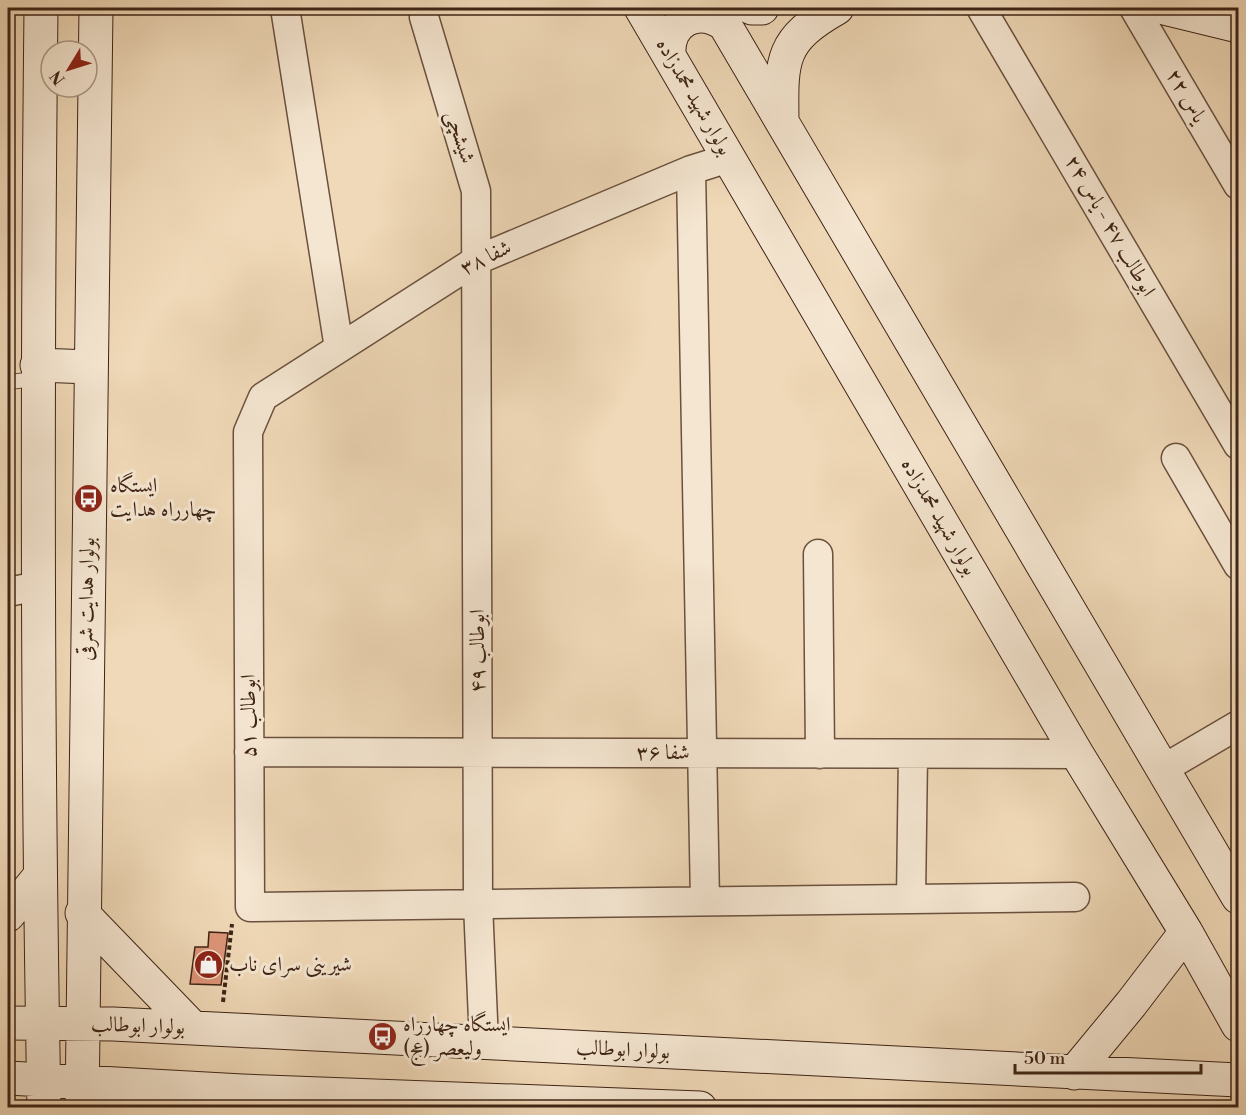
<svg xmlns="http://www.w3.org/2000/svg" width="1246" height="1115" font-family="'Libre Bodoni',Amiri,serif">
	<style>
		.building { fill: #dd9578; stroke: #3e2416; stroke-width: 1.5 }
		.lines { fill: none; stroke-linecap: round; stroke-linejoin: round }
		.lane-casing { stroke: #6a513e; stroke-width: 16 }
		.street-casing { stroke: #6a513e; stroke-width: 31 }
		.secondary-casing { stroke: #3e2416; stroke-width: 35 }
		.path { stroke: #3e2416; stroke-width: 4; stroke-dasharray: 4.5 3; stroke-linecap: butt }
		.lane { stroke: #f5e6d1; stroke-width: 14 }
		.street { stroke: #f5e6d1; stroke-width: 28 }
		.secondary { stroke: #f5e6d1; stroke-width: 33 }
		.labels { text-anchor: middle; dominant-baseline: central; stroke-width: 6; stroke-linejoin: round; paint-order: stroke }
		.street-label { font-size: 21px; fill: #3e2416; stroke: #f5e6d1 }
		.poi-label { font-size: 21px; fill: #3e2416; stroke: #f5e6d1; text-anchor: start }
	</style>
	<rect width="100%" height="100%" fill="#f0d9b8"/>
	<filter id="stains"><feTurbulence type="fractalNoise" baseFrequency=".00333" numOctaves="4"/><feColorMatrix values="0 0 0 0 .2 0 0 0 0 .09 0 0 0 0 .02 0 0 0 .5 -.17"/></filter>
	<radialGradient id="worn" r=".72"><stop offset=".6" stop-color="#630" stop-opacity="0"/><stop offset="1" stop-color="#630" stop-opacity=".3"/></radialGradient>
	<path class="building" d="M209,932L228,933L221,985L190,984L195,947H208Z"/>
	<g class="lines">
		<defs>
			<path id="lane" d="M8,382L37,379"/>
			<path id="street" d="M285,8L339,348
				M981,8L1238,445
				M1134,8L1238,185
				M424,17L476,191L478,904L484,1043
				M729,158L691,170L477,260L263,397L248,432L250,907L1075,897
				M691,170L705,901
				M1176,458L1238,565
				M818,554L820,754
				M8,592L38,586
				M249,752L1077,754
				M1163,769L1238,725
				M911,899L913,754"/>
			<path id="secondary" d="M41,8C37,374 37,741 44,1108
				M641,8L1077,754L1186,932L1238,1025
				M715,8L1238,897
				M752,8H762
				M1164,8L1238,26
				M669,55C667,22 697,5 724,24
				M782,120C781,58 781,40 837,8
				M37,365L91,367
				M82,913L193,1028
				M8,915L39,877
				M8,1023L113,1024L1238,1080
				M1074,1073L1131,1004L1186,932
				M8,1078L242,1091L700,1108
				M82,1108L96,8"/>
		</defs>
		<use href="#lane" class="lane-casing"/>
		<use href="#street" class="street-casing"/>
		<use href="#secondary" class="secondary-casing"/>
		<path class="path" d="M223,1002L232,924"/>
		<use href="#lane" class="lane"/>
		<use href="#street" class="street"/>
		<use href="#secondary" class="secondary"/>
	</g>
	<defs>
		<symbol id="bus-disc" viewBox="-11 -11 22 22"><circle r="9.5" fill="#8f2418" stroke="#f5e6d1"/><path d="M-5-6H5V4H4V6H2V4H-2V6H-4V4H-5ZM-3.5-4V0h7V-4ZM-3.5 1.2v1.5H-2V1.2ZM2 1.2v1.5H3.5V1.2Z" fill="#fff"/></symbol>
		<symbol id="shop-disc" viewBox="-11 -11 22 22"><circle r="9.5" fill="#8f2418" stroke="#f5e6d1"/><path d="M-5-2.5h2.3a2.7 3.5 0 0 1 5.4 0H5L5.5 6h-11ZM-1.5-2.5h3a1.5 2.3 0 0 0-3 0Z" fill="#fff"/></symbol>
	</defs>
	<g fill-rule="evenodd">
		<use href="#bus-disc" x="72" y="482" width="33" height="33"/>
		<use href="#shop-disc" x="192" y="948" width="33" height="33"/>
		<use href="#bus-disc" x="366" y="1020" width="33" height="33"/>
	</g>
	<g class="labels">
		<g class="street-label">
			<text transform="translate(1186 96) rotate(60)">یاس ۲۲</text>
			<text transform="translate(694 97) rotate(60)">بولوار شهید محمدزاده</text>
			<text transform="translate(460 137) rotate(73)">شیشچی</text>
			<text transform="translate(1110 226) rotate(60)">ابوطالب ۴۷ - یاس ۲۴</text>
			<text transform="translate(486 258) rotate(-26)">شفا ۳۸</text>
			<text transform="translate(939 517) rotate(60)">بولوار شهید محمدزاده</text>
			<text transform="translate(87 599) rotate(-89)">بولوار هدایت شرقی</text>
			<text transform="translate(478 651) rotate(-90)">ابوطالب ۴۹</text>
			<text transform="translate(249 716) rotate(-90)">ابوطالب ۵۱</text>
			<text x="663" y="753">شفا ۳۶</text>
			<text transform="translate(138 1026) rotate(2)">بولوار ابوطالب</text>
			<text transform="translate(623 1050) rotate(3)">بولوار ابوطالب</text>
		</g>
		<g class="poi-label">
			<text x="110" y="486">ایستگاه<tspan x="110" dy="24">چهارراه هدایت</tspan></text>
			<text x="229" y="965">شیرینی سرای ناب</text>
			<text x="403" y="1025">ایستگاه چهارراه<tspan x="403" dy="24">ولیعصر (عج)</tspan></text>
		</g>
	</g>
	<rect width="1246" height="1115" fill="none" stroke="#f0d9b8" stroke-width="30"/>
	<rect x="9" y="9" width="1228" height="1097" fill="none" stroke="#3e2416" stroke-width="3"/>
	<rect x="15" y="15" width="1216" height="1085" fill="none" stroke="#3e2416" stroke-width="1.5"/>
	<g transform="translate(69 69) rotate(232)"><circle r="28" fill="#f5e6d1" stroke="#ac9886" stroke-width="1.5"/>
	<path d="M0-4.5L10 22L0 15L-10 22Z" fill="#8f2418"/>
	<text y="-9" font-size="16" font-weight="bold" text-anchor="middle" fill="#3e2416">N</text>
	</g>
	<path d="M1015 1064v9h186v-9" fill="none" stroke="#3e2416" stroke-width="3"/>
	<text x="1024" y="1064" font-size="18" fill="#3e2416" stroke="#f5e6d1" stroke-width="4.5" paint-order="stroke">50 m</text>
	<rect width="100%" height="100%" filter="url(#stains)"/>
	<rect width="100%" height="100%" fill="url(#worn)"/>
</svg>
